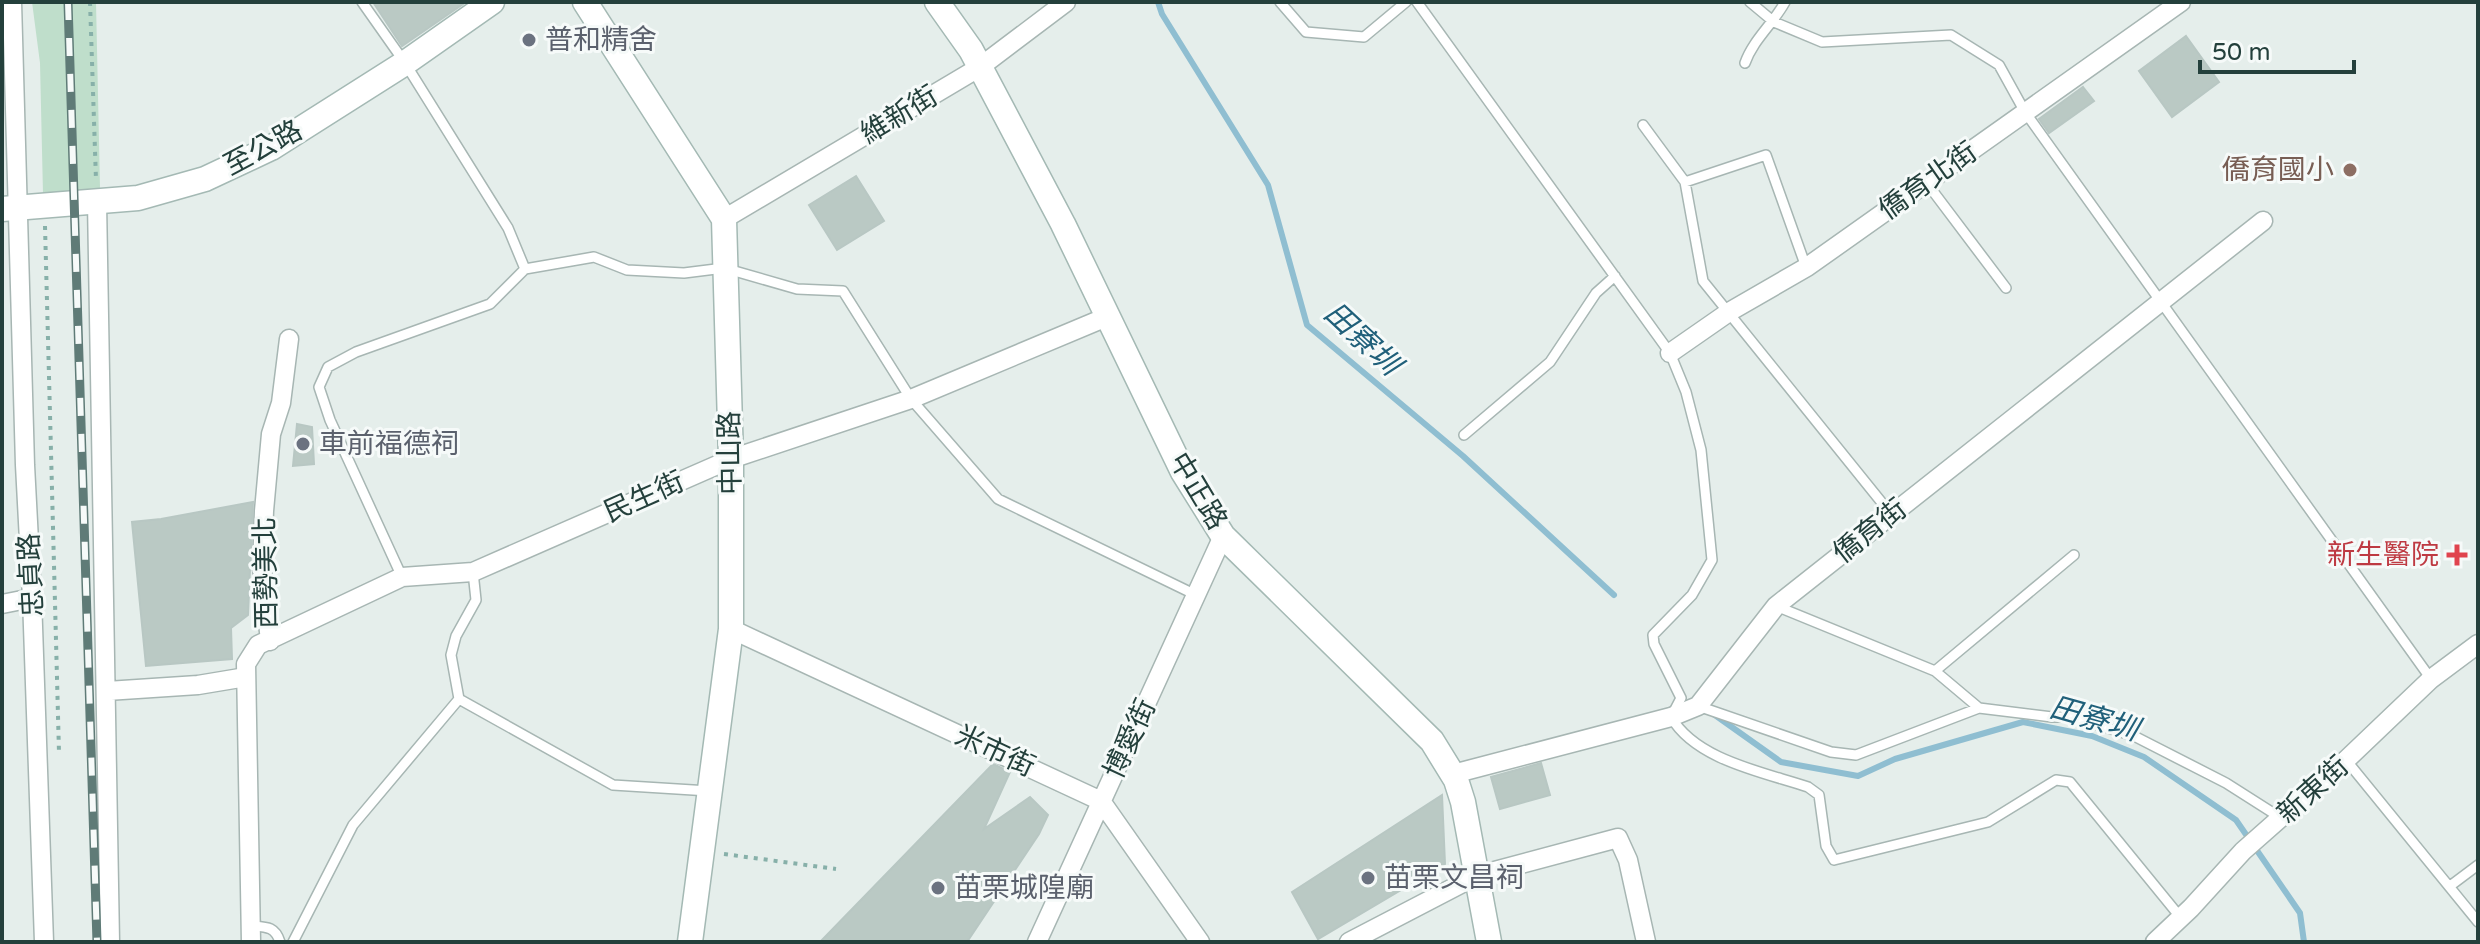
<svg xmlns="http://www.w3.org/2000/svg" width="2480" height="944" font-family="'Varela Round','Noto Sans TC',sans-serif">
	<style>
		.green { fill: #bfdecb }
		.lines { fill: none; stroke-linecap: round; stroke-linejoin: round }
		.stream { stroke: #8fbed1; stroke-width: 6 }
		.building { fill: #bac9c4; stroke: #b8c7c3; stroke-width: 2 }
		.lane-casing { stroke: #a7b6b3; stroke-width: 12 }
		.street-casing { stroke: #a7b6b3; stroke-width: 21 }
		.secondary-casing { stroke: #a4b9b4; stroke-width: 27 }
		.path { stroke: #87b0a9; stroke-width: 4; stroke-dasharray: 4 6; stroke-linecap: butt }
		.lane { stroke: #fff; stroke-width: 9 }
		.street { stroke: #fff; stroke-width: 18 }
		.secondary { stroke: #fff; stroke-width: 24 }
		.rail-casing { stroke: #5f7b77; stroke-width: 9 }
		.rail { stroke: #f6faf9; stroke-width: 6; stroke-dasharray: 18; stroke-linecap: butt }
		.worship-dot { fill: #6b7280; stroke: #f6faf9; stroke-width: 3 }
		.education-dot { fill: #8d6e63; stroke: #f6faf9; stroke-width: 3 }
		.health-dot { fill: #e0444e; stroke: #f6faf9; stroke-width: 3 }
		.labels { text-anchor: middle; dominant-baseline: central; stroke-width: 6; stroke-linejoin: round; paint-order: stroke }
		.worship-label { font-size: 28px; fill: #5b616d; stroke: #f6faf9; text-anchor: start }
		.street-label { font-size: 28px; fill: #24403c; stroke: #f6faf9 }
		.education-label { font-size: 28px; fill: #785e54; stroke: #f6faf9; text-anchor: end }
		.health-label { font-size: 28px; fill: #be3a42; stroke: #f6faf9; text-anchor: end }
		.water-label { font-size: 30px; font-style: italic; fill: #20607a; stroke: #f6faf9 }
	</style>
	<rect width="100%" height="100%" fill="#e5eeeb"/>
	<path class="green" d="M32,2H96L100,188L43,194L40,63Z"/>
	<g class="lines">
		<path class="stream" d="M1158,2L1162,14L1268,185L1307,325L1463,456L1614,595
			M1712,713L1781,762L1858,776L1895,759L2023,722L2092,736L2144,757L2236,820L2300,913L2304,942"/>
	</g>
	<path class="building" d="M373,2H466L402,46Z
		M2186,36L2219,82L2172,117L2139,71Z
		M2083,87L2094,101L2049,133L2039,119Z
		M856,176L884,221L837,250L809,205Z
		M297,424L312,427L314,464L293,466Z
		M253,502L248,615L231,628L232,659L146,666L132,522L161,519Z
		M1541,763L1550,795L1500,809L1491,777Z
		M993,764L1010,772L984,829L1030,797L1048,815L1039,834L967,942H820Z
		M1442,795L1445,864L1318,939L1292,892Z"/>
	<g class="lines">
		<defs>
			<path id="lane" d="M362,2L405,63L508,228L525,269L490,304L356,352L328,367L319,387L330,420L402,577
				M1280,2L1306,32L1364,37L1406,2
				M1417,2L1670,353L1686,392L1701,450L1712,560L1692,595L1653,635L1654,644L1681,698L1671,717C1696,760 1763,772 1808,787L1819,795L1826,846L1834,860L1988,822L2056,780L2070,782L2181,918
				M1750,2L1774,22L1822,42L1951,35L1999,65L2025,112L2431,679
				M1745,63C1753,40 1773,24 1785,2
				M1643,125L1685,182L1703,281L1891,514
				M1685,182L1766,155L1806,267
				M1926,182L2006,288
				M525,269L594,257L627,270L684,273L724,268L797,289L843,291L911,399L998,499L1196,595
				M1464,435L1550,362L1596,293L1615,276
				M1776,606L1935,671L2074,555
				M1935,671L1979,708
				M459,699L613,785L709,791
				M459,699L451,655L456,636L476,600L473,572
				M1698,706L1831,752L1856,755L1979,708L2052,717H2072L2134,736L2226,783L2281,818
				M2346,760L2478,922
				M2450,886L2478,865
				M251,926C266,927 275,926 280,942
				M293,942L353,825L459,699"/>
			<path id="street" d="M12,2L25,465L32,598L44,942
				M97,202L110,942
				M724,219L980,67L1066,2
				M1670,353L1729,312L1807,267L2181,2
				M2,604L32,598
				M731,629L1101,801L1200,942
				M270,641L262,567L264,511L271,434L281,403L289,339
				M107,691L198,685L246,677
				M1453,774L1671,717L1698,706L1776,606L2263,221
				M251,942L246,664L258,645L402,577L473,572L731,459L911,399L1109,316
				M1037,942L1223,536
				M1349,942L1476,876L1618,838L1628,860L1646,942
				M2155,942L2191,908L2243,851L2346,760L2431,679L2478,644"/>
			<path id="secondary" d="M585,2L724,219L731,459V629L690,942
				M937,2L971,50L1063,224L1183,472L1223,536L1432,741L1456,780L1463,802L1489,942
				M2,209L138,198L205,179L271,148L405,63L492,2"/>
		</defs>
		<use href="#lane" class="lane-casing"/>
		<use href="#street" class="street-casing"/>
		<use href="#secondary" class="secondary-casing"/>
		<path class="path" d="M90,2L96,180
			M45,226L59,753
			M724,854L836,869"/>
		<use href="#lane" class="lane"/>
		<use href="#street" class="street"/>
		<use href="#secondary" class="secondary"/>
		<defs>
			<path id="rail" d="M68,2L97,942"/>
		</defs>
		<use href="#rail" class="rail-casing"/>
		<use href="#rail" class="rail"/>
	</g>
	<g class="worship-dot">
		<circle cx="529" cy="40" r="8"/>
		<circle cx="303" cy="444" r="8"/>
		<circle cx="1368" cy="878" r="8"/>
		<circle cx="938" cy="888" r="8"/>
	</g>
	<circle class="education-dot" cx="2350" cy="170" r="8"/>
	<path class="health-dot" d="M2453 543h8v8h8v8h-8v8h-8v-8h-8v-8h8z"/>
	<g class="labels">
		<g class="worship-label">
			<text x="545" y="40">普和精舍</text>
			<text x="319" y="444">車前福德祠</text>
			<text x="1384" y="878">苗栗文昌祠</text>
			<text x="954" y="888">苗栗城隍廟</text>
		</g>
		<g class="street-label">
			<text transform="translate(899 115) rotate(-31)">維新街</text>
			<text transform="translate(263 148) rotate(-28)">至公路</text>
			<text transform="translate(1928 181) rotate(-35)">僑育北街</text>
			<text transform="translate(730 453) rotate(-91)">中山路</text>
			<text transform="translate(1198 491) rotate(59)">中正路</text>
			<text transform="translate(644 497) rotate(-24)">民生街</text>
			<text transform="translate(1870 531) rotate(-38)">僑育街</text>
			<text transform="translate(266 573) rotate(-91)">西勢美北</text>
			<text transform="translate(31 575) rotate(-93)">忠貞路</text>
			<text transform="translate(1130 739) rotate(-65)">博愛街</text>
			<text transform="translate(995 751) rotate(25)">米市街</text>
			<text transform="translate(2313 790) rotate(-42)">新東街</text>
		</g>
		<g class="education-label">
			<text x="2334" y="170">僑育國小</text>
		</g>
		<g class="health-label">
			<text x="2439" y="555">新生醫院</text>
		</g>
		<g class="water-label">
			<text transform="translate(1362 339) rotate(43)">田寮圳</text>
			<text transform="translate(2094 719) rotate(16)">田寮圳</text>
		</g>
	</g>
	<rect width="2480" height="944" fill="none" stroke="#24403c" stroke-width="8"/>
	<path d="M2200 60v12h154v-12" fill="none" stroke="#24403c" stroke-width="4"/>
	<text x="2212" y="60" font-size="24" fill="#24403c" stroke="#f6faf9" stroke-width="6" paint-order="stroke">50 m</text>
</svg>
